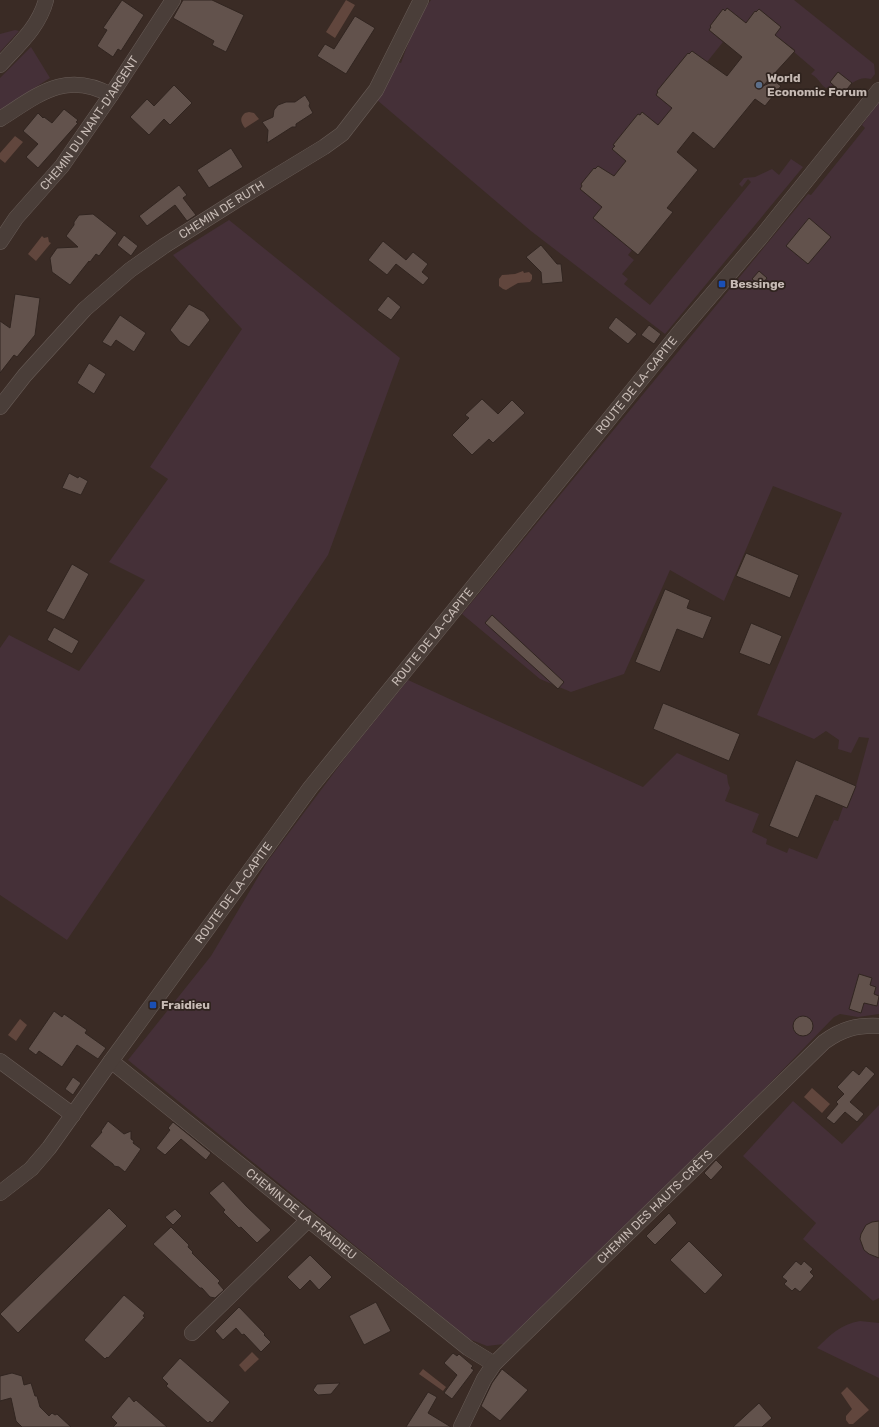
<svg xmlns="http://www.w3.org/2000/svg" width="879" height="1427" font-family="Rubik,sans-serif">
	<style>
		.green { fill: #453038 }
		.water { fill: #61463d }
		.building { fill: #62524c; stroke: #312520 }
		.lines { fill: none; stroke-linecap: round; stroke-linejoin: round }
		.minor-casing { stroke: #685c57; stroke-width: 16 }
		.minor { stroke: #4a3e39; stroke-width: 15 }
		.service-dot { fill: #5c6f8a; stroke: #2f231e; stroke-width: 1.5 }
		.transit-dot { fill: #1a4fb4; stroke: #2f231e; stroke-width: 1.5 }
		.labels { text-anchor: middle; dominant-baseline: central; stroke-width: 3.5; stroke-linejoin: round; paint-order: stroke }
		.poi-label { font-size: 12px; font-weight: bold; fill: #c6bab4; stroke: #2f231e; text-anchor: start }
		.street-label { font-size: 12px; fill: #c6bab4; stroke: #2f231e }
	</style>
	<rect width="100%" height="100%" fill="#3a2b25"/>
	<path class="green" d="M431,0H794L874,64L875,74L871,79C863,77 859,79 852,83L838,72L830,82L833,85L829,88C821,89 821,79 811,74L815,70L794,52L795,50L774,35L781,27L759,9L756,12L755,11L746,23L727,8L725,11L723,10L710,26L711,27L709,30L723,42L707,62L692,51L689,54L688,53L657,91L658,92L656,95L672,108L658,125L642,112L612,149L626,161L614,176L598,166L595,169H594L581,184L582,186L580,189L602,207L593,218L632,250L628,255L634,260L622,274L628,279L624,284L650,305L751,182L748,179L742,187L739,184L744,178L755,177L772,169L779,175L791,159L803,167L665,334L531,231L377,100L398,62L401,63C409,41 417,18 431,0Z
		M15,30L19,31L0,52V34Z
		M31,47L50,78L0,110V78Z
		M879,101V1014L858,1017L840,1014L834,1017L709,1146L504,1344L487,1346L469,1339L128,1060L211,956L267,862L348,754L408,680L643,787L677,753L727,775L728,783L730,788L725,801L759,814L752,832L767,839L766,844L787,853L789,848L817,859L834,820L838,821L843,807L847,808L856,786L869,738L859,737L851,753L838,749L839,740L826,731L814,739L757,715L842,513L773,486L724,601L670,570L624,674L571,692L540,679L462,614L808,194L811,195L865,128L862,125Z
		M229,220L400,358L328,555L67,940L0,895V648L9,635L79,671L145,580L109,562L168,479L150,467L242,329L173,255Z
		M793,1101L842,1144L879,1105V1298L873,1301L803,1239L816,1223L743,1156Z
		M860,1321L879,1323V1378L817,1348C830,1335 841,1324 860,1321Z"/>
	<path class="water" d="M346,0L355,5L335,38L326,32Z
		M249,112L254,113L259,119L245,128C241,123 239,118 245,113Z
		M15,136L23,142L5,163L0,159V153Z
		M42,236L44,238L48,237L49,242L51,243L36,261L28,254Z
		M523,271L524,273L529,272L532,275V279L530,282L518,283L506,290L503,289L499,286V279L502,275L515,274Z
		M20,1019L27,1025L16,1041L8,1035Z
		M812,1088L830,1104L822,1113L804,1097Z
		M252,1352L259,1359L245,1372L239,1365Z
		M423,1369L446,1387L443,1391L419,1374Z
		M847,1387L869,1410L853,1424H849L846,1420V1416L852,1409L841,1393Z"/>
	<path class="building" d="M122,0L144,15L121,51L118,49L113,57L97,46L107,30L103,28Z
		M183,0H212L244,15L226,52L212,45L214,41L173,18Z
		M727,8L746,23L755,11L756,12L759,9L781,27L775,35L795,51L763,86L774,81L781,86L765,106L755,99L714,149L693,132L677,152L698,170L667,208L673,212L638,255L593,218L602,207L580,189L582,186L581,184L594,168L595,169L598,166L614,176L626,161L612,149L615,146L613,145L638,114L640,115L642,112L658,125L672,108L656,95L658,92L657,91L688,53L689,54L692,51L727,76L742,57L709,30L711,27L710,26L723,9L725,11Z
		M355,16L375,28L346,74L317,56L325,44L334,49Z
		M838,72L852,83L843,94L830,82Z
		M174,85L192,103L170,125L164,119L149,135L130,117L147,99L154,106Z
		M305,95L310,103L309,106L313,113L296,124V127H292L267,143L268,130L262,122L273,117L274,110L278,105L286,102H295Z
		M64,109L78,120L76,122L78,123L38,168L26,157L38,144L23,131L38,113L43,118L44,117L52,123Z
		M231,148L243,167L209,188L197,170Z
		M179,185L187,195L183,198L196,215L187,221L175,205L147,226L139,216Z
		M93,214L117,233L99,256L96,254L90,262L89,261L70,285L52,272L50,258L57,248L78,247L66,236L74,225V222L79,215Z
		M809,218L831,237L808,264L786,246Z
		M124,235L138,246L131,256L117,245Z
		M383,241L406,260L413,252L428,264L422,272L429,278L423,285L396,264L387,275L368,260Z
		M541,245L557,264H561L563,282L542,284L541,272L526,257Z
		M759,271L767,278L761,286L752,279Z
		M15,294L40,298L35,335L17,357L14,355L0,373V321L10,328Z
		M388,296L401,307L391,320L377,310Z
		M189,304L204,312L210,320L189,347L180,342L170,330Z
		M120,315L146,333L134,352L116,340L111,347L102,342Z
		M616,317L637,334L628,344L608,328Z
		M649,325L661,334L654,344L641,335Z
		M89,363L106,374L94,394L77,383Z
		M482,399L498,414L512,400L525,413L493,443L489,439L472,455L452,435L469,418L465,415Z
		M69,473L78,478L79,476L88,481L81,495L62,488Z
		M746,553L799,575L790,598L736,576Z
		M72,564L89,574L64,620L46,611Z
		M665,589L690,600L687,608L712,617L703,639L677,629L660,672L635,662Z
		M492,615L564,682L558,689L485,623Z
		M751,623L782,636L770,665L739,653Z
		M54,627L79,641L72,654L47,640Z
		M663,703L740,734L729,761L653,729Z
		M796,760L856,786L847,808L816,795L798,838L769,826Z
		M859,974L872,978L870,985L876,987L874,994L879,996L877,1006L864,1003L861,1013L849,1009Z
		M54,1011L62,1017L64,1014L87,1030L85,1033L106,1048L98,1059L77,1045L62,1067L39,1051L36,1055L28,1049Z
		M793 1026a10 10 0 1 1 20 0a10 10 0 1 1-20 0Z
		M866,1066L875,1074L850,1102L864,1114L857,1122L845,1112L834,1124L826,1118L838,1104L836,1102L844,1094L837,1087L853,1070L859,1075Z
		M73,1077L81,1083L73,1095L65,1089Z
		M108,1121L124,1134L131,1131V1139L134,1141L133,1143L141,1149L125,1172L119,1167L114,1166L113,1164L90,1146L102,1132L101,1131Z
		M173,1122L211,1153L206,1160L181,1139L165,1155L156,1148L170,1130L168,1128Z
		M716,1160L723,1167L711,1180L704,1173Z
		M223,1181L246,1206L271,1230L257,1243L241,1227L239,1228L223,1212L225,1210L209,1193Z
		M109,1208L127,1226L18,1333L0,1314Z
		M175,1209L182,1216L173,1225L165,1217Z
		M669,1213L677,1223L655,1245L646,1236Z
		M879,1221V1258L869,1254L864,1250L860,1239L861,1234L866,1225L872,1222Z
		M171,1227L189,1245L188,1247L193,1252L192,1253L220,1281L218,1283L224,1290L215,1298L210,1297L202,1288H200L153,1244Z
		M689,1241L723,1275L705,1294L670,1260Z
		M310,1255L332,1277L319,1290L310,1280L300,1290L287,1277Z
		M796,1261L801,1265L804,1261L813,1269L810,1272L814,1276L800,1292L795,1288L792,1291L784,1284L787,1281L782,1277Z
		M124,1295L145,1313L143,1316L145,1317L108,1358L107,1357L105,1359L84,1340Z
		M376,1302L391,1331L364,1345L349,1316Z
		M239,1307L265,1334L264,1335L271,1342L261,1352L244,1334L242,1335L236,1328L223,1340L215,1331Z
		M453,1353L457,1356L459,1354L473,1366L471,1368L474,1370L452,1399L444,1393L457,1375L444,1363Z
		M180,1358L230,1402L212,1423L210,1421L208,1423L166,1386L168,1384L162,1378Z
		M502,1369L528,1390L500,1421L481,1406L492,1383Z
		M12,1373L22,1376L24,1385L31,1383L35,1396H37L40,1407L49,1416L52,1413L55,1415L57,1414L71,1427H22L16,1421L11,1398L0,1401V1376Z
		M340,1383L331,1394L318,1395L313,1390L317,1384Z
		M428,1392L437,1397L428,1413L451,1427H406Z
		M129,1396L134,1402L136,1400L167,1427H113L117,1423L111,1417Z
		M759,1403L772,1418L762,1427H733Z"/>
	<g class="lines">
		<defs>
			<g id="minor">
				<path d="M0,65C18,45 39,27 46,0"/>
				<path d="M0,119C38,95 65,70 111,95"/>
				<path id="s1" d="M0,242L16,218L62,166L111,95L173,0"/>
				<path id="s2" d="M0,407L25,375L85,309L130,270L164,246L240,198L324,147L342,134L376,90L421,0"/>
				<path d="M0,1061L73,1115"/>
				<path id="s3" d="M111,1061L468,1348L494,1364"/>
				<path id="s4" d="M0,1193L31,1169L49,1148L111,1061L310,788L678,334L761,237L879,90"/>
				<path d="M192,1333L308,1220"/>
				<path id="s5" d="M461,1427L484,1379L494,1364L824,1042C842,1029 856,1025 879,1026"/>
			</g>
		</defs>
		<use href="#minor" class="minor-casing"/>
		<use href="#minor" class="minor"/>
	</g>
	<circle class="service-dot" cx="759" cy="85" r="4"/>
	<g class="transit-dot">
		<rect x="718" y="280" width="8" height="8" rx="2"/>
		<rect x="149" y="1001" width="8" height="8" rx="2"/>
	</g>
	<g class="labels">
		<g class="poi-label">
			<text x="767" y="78">World<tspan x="767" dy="14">Economic Forum</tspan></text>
			<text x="730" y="284">Bessinge</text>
			<text x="161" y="1005">Fraidieu</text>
		</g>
		<g class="street-label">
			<text stroke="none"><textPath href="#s1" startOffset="149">CHEMIN DU NANT-D'ARGENT</textPath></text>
			<text stroke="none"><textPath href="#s2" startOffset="299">CHEMIN DE RUTH</textPath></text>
			<text stroke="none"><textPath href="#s4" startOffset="1030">ROUTE DE LA-CAPITE</textPath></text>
			<text stroke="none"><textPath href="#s4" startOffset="706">ROUTE DE LA-CAPITE</textPath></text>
			<text stroke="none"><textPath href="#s4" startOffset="382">ROUTE DE LA-CAPITE</textPath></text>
			<text stroke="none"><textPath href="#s5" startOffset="296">CHEMIN DES HAUTS-CRÊTS</textPath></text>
			<text stroke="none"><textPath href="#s3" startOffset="244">CHEMIN DE LA FRAIDIEU</textPath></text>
		</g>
	</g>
</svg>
